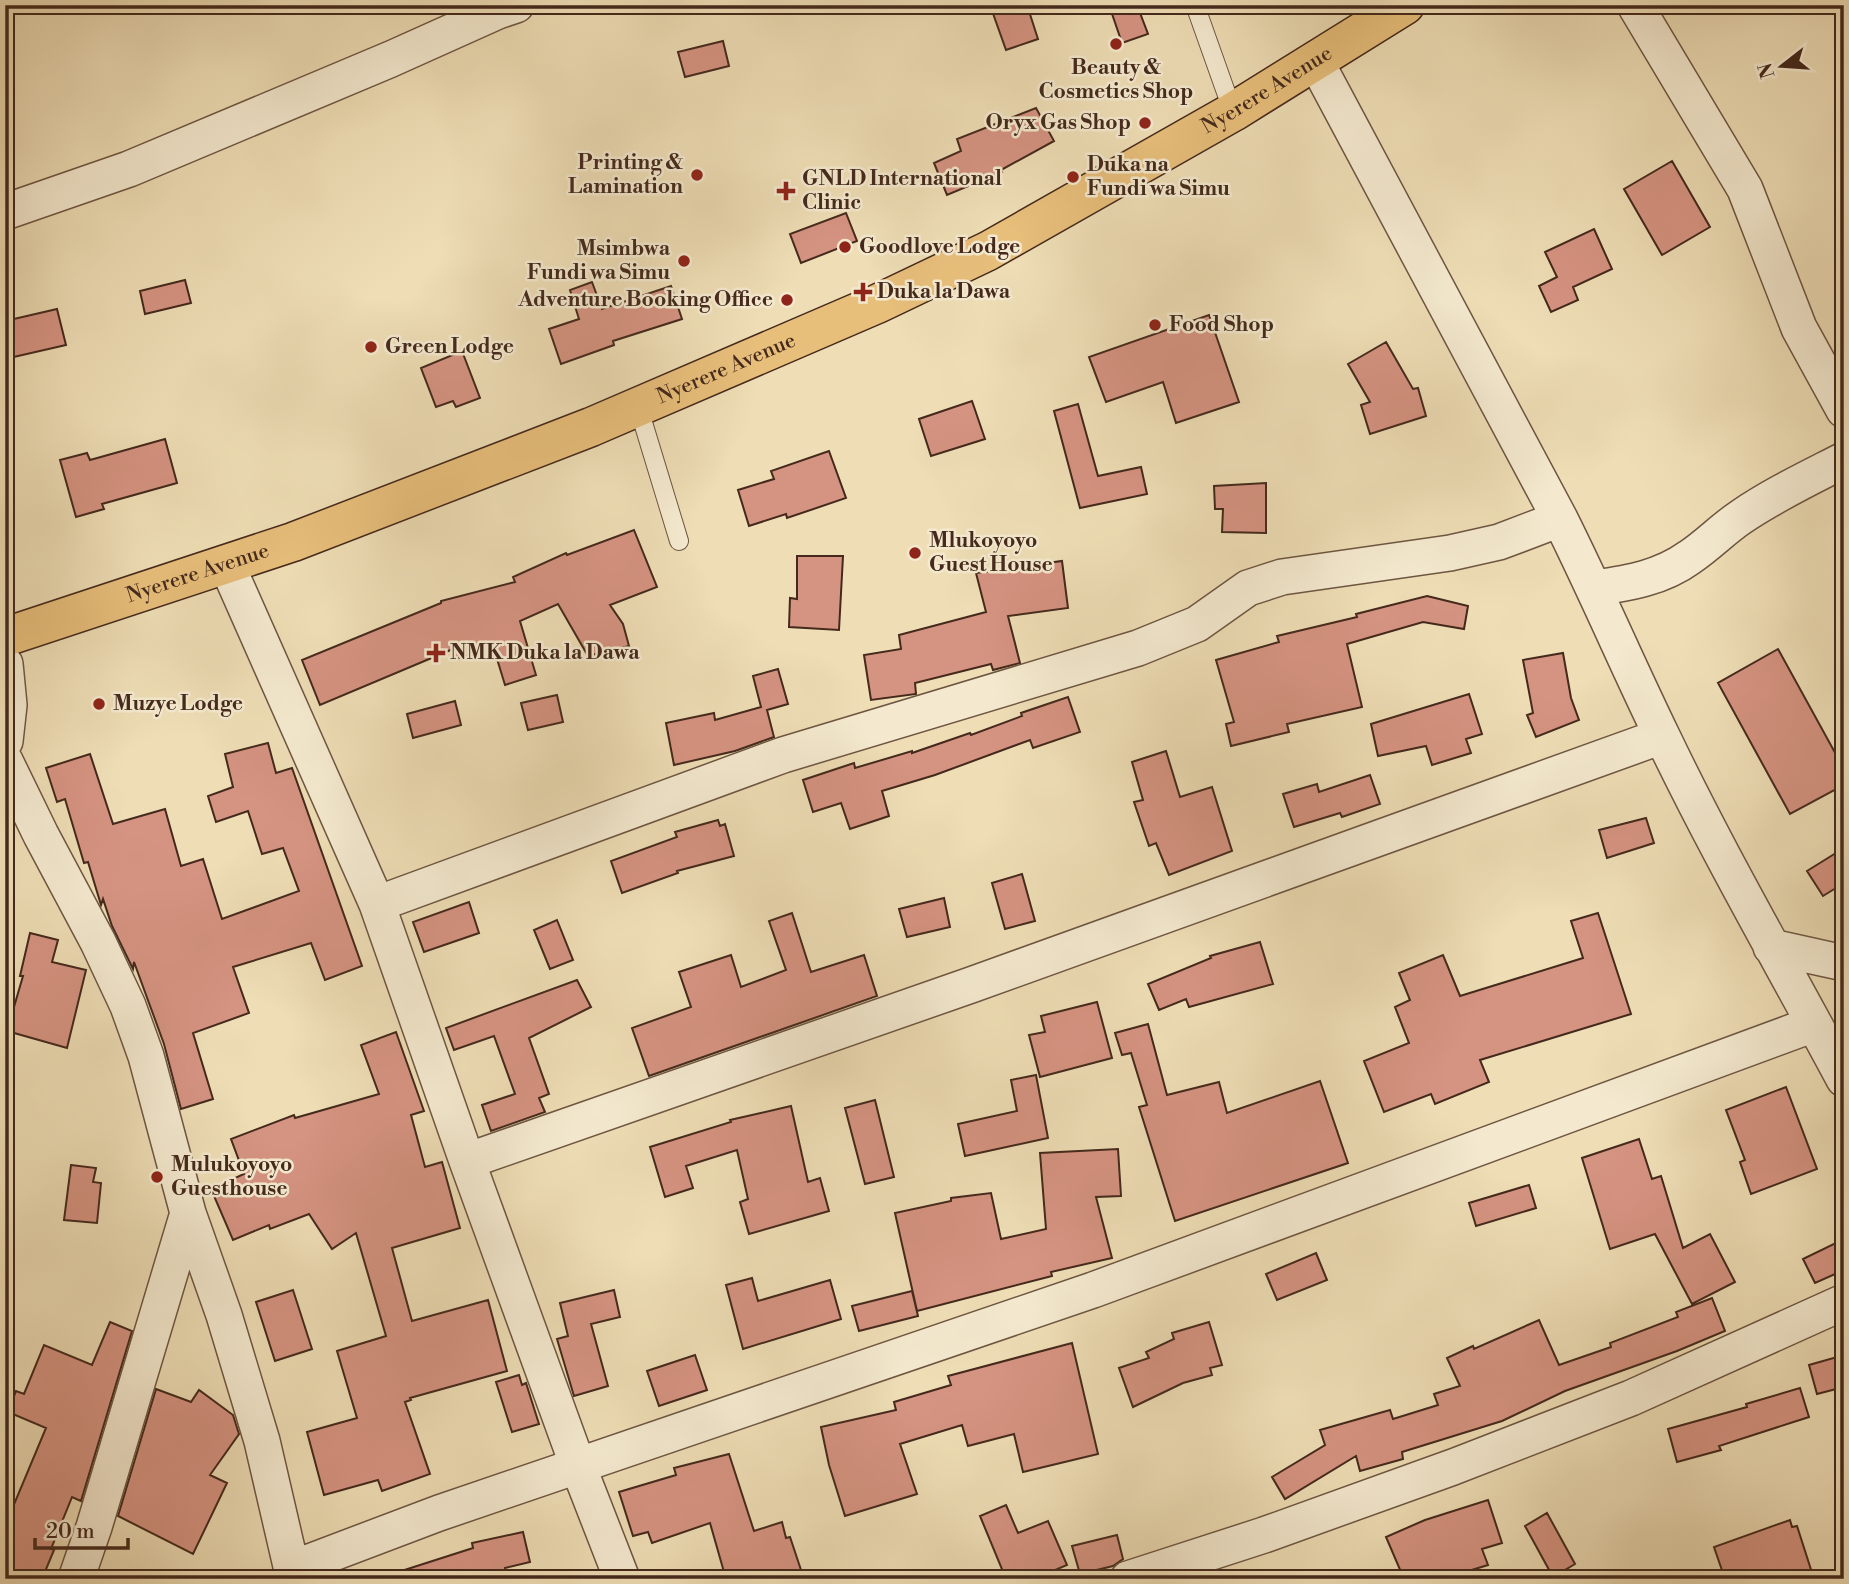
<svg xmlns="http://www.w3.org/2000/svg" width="1849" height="1584" font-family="'Libre Bodoni',serif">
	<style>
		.building { fill: #d59381; stroke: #44291c; stroke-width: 2 }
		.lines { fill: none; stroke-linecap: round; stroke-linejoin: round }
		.service-casing { stroke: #6e5642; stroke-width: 20 }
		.minor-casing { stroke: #6e5642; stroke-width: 38 }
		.primary-casing { stroke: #44291c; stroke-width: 41 }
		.service { stroke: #f4e9cf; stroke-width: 18 }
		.minor { stroke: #f4e9cf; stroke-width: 35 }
		.primary { stroke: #e7be7a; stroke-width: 38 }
		.poi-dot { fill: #8f2418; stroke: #f4e9cf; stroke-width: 2.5 }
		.labels { text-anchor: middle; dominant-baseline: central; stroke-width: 5; stroke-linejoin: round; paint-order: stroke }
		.poi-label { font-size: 21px; font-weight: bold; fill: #44291c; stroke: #f4e9cf; text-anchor: start }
		.street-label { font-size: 21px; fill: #44291c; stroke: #f4e9cf }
	</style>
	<rect width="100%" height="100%" fill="#eeddb5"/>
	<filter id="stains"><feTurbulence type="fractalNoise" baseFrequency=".00286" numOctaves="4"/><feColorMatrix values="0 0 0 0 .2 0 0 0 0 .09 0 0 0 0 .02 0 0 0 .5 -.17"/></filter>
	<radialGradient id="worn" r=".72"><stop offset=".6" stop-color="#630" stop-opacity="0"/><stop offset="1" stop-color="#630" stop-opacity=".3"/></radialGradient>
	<path class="building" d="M990,5H1027L1038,39L1006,50Z
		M1109,5H1137L1148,34L1122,43Z
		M723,41L729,66L685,77L678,52Z
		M1036,108L1054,141L1001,170L1002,172L947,195L934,163L961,151L957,139Z
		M1672,161L1710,227L1662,255L1624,189Z
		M846,213L857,241L801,263L790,234Z
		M1594,229L1612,269L1573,287L1578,300L1551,312L1539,286L1557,277L1545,252Z
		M185,280L191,303L145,314L140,291Z
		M592,282L602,309L671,286L682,319L613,341L614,345L561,364L549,329L579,319L570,290Z
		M57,309L66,345L5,359V321Z
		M1209,315L1239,402L1176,423L1163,382L1106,402L1089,357Z
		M1386,342L1413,389L1418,388L1426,416L1370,434L1361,405L1370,402L1348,364Z
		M462,351L480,398L456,407L453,401L436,407L421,368Z
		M972,401L985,439L931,456L919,419Z
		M1078,404L1098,476L1141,467L1147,494L1080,508L1054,411Z
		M165,439L177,483L102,504L104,509L76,517L60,460L87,453L90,460Z
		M829,451L846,498L787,518L786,514L749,526L738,490L774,479L771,471Z
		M1266,483V533L1222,532L1223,509H1215L1214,486Z
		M634,530L657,587L610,605L623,624L629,646L588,656L558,604L520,621L536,675L505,685L494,649L455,659L453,649L320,705L302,660L441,603V601L515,582L513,577L566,553L567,555Z
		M797,556H843L839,630L789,627L790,598L797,599Z
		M1062,561L1068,608L1008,616L1020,663L993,670L991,664L915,683L916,694L871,700L864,655L901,649L899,635L986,612L976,573Z
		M1427,596L1468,606L1464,629L1423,622L1347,644L1362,707L1287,724L1289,732L1231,746L1226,724L1234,722L1216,660L1279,642L1277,636L1357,617L1356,614Z
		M1778,649L1844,769V785L1790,814L1718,683Z
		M1563,653L1571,698L1579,720L1536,737L1527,715L1533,713L1523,660Z
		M778,669L788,704L767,710L774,737L735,751L674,765L666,723L714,713L715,720L761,707L753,676Z
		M1469,694L1482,734L1466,739L1471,753L1432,765L1426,746L1378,756L1371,724Z
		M557,695L563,722L528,730L521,703Z
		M1068,697L1080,732L1033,748L1030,740L935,775L882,791L889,816L850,829L841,803L813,812L803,780L854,763L855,768L912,751V753L970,733L971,735L1022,716L1021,713Z
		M455,701L461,725L413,738L407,714Z
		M268,743L276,773L292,768L362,966L325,980L311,943L233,967L249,1013L193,1033L213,1099L181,1109L164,1044L134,962L133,969L112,926L103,899L101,905L88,862L84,863L65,799L57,802L46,768L90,754L113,824L165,809L181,866L203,859L222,919L299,891L283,848L262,854L248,811L216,822L208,796L233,787L225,754Z
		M1166,751L1180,797L1212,787L1232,851L1169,875L1156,843L1149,846L1134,802L1143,800L1132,762Z
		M1370,775L1380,804L1342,817L1340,813L1294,827L1283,794L1317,784L1319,792Z
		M1646,818L1654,843L1607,858L1599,830Z
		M718,820L720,826L725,824L734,856L677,871L678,873L622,893L611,861L677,837L675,832Z
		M1844,848V883L1823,896L1807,871Z
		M1022,874L1035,921L1005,929L992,883Z
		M944,898L950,927L907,937L899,909Z
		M469,902L479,933L424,952L413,922Z
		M792,913L811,972L864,955L877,996L649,1076L632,1028L691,1007L679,972L731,955L741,987L786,970L769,921Z
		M1598,913L1631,1014L1480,1060L1489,1082L1435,1104L1431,1094L1384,1112L1364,1061L1409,1043L1395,1007L1410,1000L1399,973L1443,955L1460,996L1583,958L1571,921Z
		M557,920L573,960L550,969L534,930Z
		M30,933L58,940L52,962L86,970L67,1048L7,1031L23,976H20Z
		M1260,942L1273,984L1189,1007L1186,999L1159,1010L1148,984L1211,958L1210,956Z
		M577,980L591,1007L529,1038L549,1094L539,1098L545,1112L491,1131L482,1105L515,1094L494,1036L454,1050L446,1028Z
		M1097,1002L1112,1058L1040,1077L1029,1035L1045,1032L1041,1016Z
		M1148,1024L1167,1095L1219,1082L1227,1113L1320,1081L1348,1163L1175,1221L1139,1107L1147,1105L1131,1053L1122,1055L1115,1033Z
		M396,1032L424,1111L411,1115L425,1167L442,1162L460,1228L392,1248L412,1321L488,1300L507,1371L410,1398L411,1400L405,1402L430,1474L382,1491L378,1480L324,1495L307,1432L357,1418L337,1351L386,1336L356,1233L332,1249L309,1214L270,1229L269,1225L233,1240L211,1189L244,1174L231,1139L294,1115L295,1118L379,1094L361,1045Z
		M1036,1075L1048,1138L965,1156L958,1124L1017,1111L1011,1080Z
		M1786,1087L1817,1169L1751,1194L1740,1162L1745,1160L1726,1110Z
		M875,1100L894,1177L865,1184L845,1108Z
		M791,1106L808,1182L820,1178L829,1211L749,1234L740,1202L748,1199L737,1150L686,1166L693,1188L665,1197L650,1147L731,1122L730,1120Z
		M1639,1139L1652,1179L1661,1176L1683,1248L1710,1234L1735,1282L1692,1304L1655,1234L1610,1249L1582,1158Z
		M1118,1149L1121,1196L1096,1197L1112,1258L1051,1272L1052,1276L917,1311L895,1213L951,1201V1198L991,1193L1001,1239L1046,1229L1040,1153Z
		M71,1165L96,1168L93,1182L101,1183L97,1223L64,1220Z
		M1529,1185L1536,1208L1476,1226L1469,1203Z
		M1844,1239V1270L1815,1283L1803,1259Z
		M1316,1253L1327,1280L1277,1300L1266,1274Z
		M752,1278L758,1301L830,1280L841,1319L743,1349L726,1285Z
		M293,1290L312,1349L275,1361L256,1302Z
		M614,1290L620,1317L591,1324L608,1386L574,1396L557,1339L568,1336L560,1303Z
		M912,1291L918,1316L859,1331L852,1306Z
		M1712,1298L1725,1331L1677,1351L1565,1391L1502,1421L1402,1452L1403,1459L1360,1471L1356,1456L1285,1499L1272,1477L1325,1445L1320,1430L1390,1410L1393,1419L1438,1405L1434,1394L1460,1386L1447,1358L1473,1346L1474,1349L1539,1320L1559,1365L1611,1347L1610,1343L1678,1317L1676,1312Z
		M110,1322L132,1331L81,1501L72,1497L51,1549L54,1550L42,1579H5V1526L46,1428L8,1412L16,1391L24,1394L44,1345L92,1365Z
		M1209,1322L1222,1365L1210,1368L1212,1375L1183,1383L1133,1407L1119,1368L1149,1358L1146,1352L1174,1339L1172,1333Z
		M1072,1343L1098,1454L1023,1472L1014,1434L968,1446L962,1425L900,1444L917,1494L845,1516L829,1465L821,1427L896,1410L894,1402L951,1385L948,1376Z
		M695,1355L707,1390L659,1406L647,1371Z
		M1844,1355V1387L1817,1394L1809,1365Z
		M519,1375L522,1385L526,1383L539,1424L512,1432L496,1382Z
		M1800,1388L1809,1417L1719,1446L1721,1450L1677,1462L1668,1429L1747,1407L1746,1404Z
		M156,1389L191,1402L199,1390L233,1415L239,1434L210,1475L227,1483L193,1554L118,1516Z
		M729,1454L754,1531L782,1522L786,1538L790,1537L804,1579H726L710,1523L652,1543L648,1532L633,1536L619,1492L676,1475L674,1468Z
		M1488,1500L1502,1543L1482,1549L1488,1565L1442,1579H1404L1386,1537L1425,1520Z
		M1006,1505L1018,1533L1048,1521L1067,1565L1034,1579H1006L980,1516Z
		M1547,1513L1575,1564L1553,1577L1525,1526Z
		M1790,1520L1792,1527L1797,1526L1814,1579H1725L1714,1547Z
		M523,1532L530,1562L505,1568L507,1579H395V1573L473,1548L472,1543Z
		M1117,1535L1123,1559L1113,1566L1080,1574L1072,1546Z"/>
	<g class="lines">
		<defs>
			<path id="service" d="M1195,5L1233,112
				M638,406L679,541"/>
			<path id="minor" d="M1635,5L1745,189L1799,328L1844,410
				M1315,60L1560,519C1596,591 1627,664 1662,736C1718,853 1783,965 1844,1079
				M5,212L129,169L391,59L498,11L516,5
				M226,563L377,904L467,1161L578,1466L622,1579
				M1595,588C1629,583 1661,578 1690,557C1708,545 1723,529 1741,517C1773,495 1809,478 1844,460
				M5,664L9,705L5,741
				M5,761L41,835L98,942L128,1006L146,1056L188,1213L224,1315L262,1441L294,1579
				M377,904L783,755L1138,648L1197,624L1248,588L1282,577L1450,553L1499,542L1560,519
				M1771,947L1844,963
				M467,1161L971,985L1662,736
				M291,1569L439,1513L1093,1290L1814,1024
				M76,1579L94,1527L188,1213
				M1128,1579L1264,1535L1453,1467L1631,1398L1844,1302"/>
			<g id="primary">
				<path id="s1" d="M5,637L293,542L591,427L877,304L988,251L1233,112L1405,5"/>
			</g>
		</defs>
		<use href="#service" class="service-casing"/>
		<use href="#minor" class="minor-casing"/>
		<use href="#primary" class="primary-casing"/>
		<use href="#service" class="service"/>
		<use href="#minor" class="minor"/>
		<use href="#primary" class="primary"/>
	</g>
	<g class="poi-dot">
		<circle cx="1116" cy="44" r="7"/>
		<circle cx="1145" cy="123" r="7"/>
		<circle cx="697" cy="175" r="7"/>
		<circle cx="1073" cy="177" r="7"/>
		<path d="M782.5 180.5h7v7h7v7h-7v7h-7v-7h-7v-7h7z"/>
		<circle cx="845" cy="247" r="7"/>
		<circle cx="684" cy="261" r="7"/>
		<path d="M859.5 281.5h7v7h7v7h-7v7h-7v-7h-7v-7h7z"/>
		<circle cx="787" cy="300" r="7"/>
		<circle cx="1155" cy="325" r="7"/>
		<circle cx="371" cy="347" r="7"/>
		<circle cx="915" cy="553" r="7"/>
		<path d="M432.5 642.5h7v7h7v7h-7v7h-7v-7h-7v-7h7z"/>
		<circle cx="99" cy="704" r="7"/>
		<circle cx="157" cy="1177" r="7"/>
	</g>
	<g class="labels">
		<g class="poi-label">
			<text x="1116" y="68" text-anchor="middle">Beauty &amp;<tspan x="1116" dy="24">Cosmetics Shop</tspan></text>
			<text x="1131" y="123" text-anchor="end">Oryx Gas Shop</text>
			<text x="683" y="163" text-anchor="end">Printing &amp;<tspan x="683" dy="24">Lamination</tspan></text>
			<text x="1087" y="165">Duka na<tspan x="1087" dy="24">Fundi wa Simu</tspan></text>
			<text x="802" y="179">GNLD International<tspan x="802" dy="24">Clinic</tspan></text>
			<text x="859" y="247">Goodlove Lodge</text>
			<text x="670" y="249" text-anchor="end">Msimbwa<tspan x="670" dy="24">Fundi wa Simu</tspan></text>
			<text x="877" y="292">Duka la Dawa</text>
			<text x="773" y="300" text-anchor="end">Adventure Booking Office</text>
			<text x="1169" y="325">Food Shop</text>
			<text x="385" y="347">Green Lodge</text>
			<text x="929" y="541">Mlukoyoyo<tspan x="929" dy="24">Guest House</tspan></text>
			<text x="450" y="653">NMK Duka la Dawa</text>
			<text x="113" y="704">Muzye Lodge</text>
			<text x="171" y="1165">Mulukoyoyo<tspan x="171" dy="24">Guesthouse</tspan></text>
		</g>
		<g class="street-label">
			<text stroke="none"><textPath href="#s1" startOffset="1379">Nyerere Avenue</textPath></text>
			<text stroke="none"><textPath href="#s1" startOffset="770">Nyerere Avenue</textPath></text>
			<text stroke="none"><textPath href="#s1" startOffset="203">Nyerere Avenue</textPath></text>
		</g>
	</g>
	<rect width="1849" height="1584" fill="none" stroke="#eeddb5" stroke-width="28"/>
	<rect x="7" y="7" width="1835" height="1570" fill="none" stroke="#44291c" stroke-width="3.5"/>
	<rect x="14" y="14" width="1821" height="1556" fill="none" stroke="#44291c" stroke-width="2"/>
	<g transform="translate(1782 66) rotate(253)" stroke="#f4e9cf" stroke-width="5" paint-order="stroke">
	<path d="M0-5L12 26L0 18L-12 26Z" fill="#44291c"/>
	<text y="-10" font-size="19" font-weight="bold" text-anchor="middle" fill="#44291c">N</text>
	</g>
	<path d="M35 1538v10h93v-10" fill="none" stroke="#44291c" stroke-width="3.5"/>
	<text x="46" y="1538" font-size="21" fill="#44291c" stroke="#f4e9cf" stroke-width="5" paint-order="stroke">20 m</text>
	<rect width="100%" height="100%" filter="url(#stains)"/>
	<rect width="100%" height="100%" fill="url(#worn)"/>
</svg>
